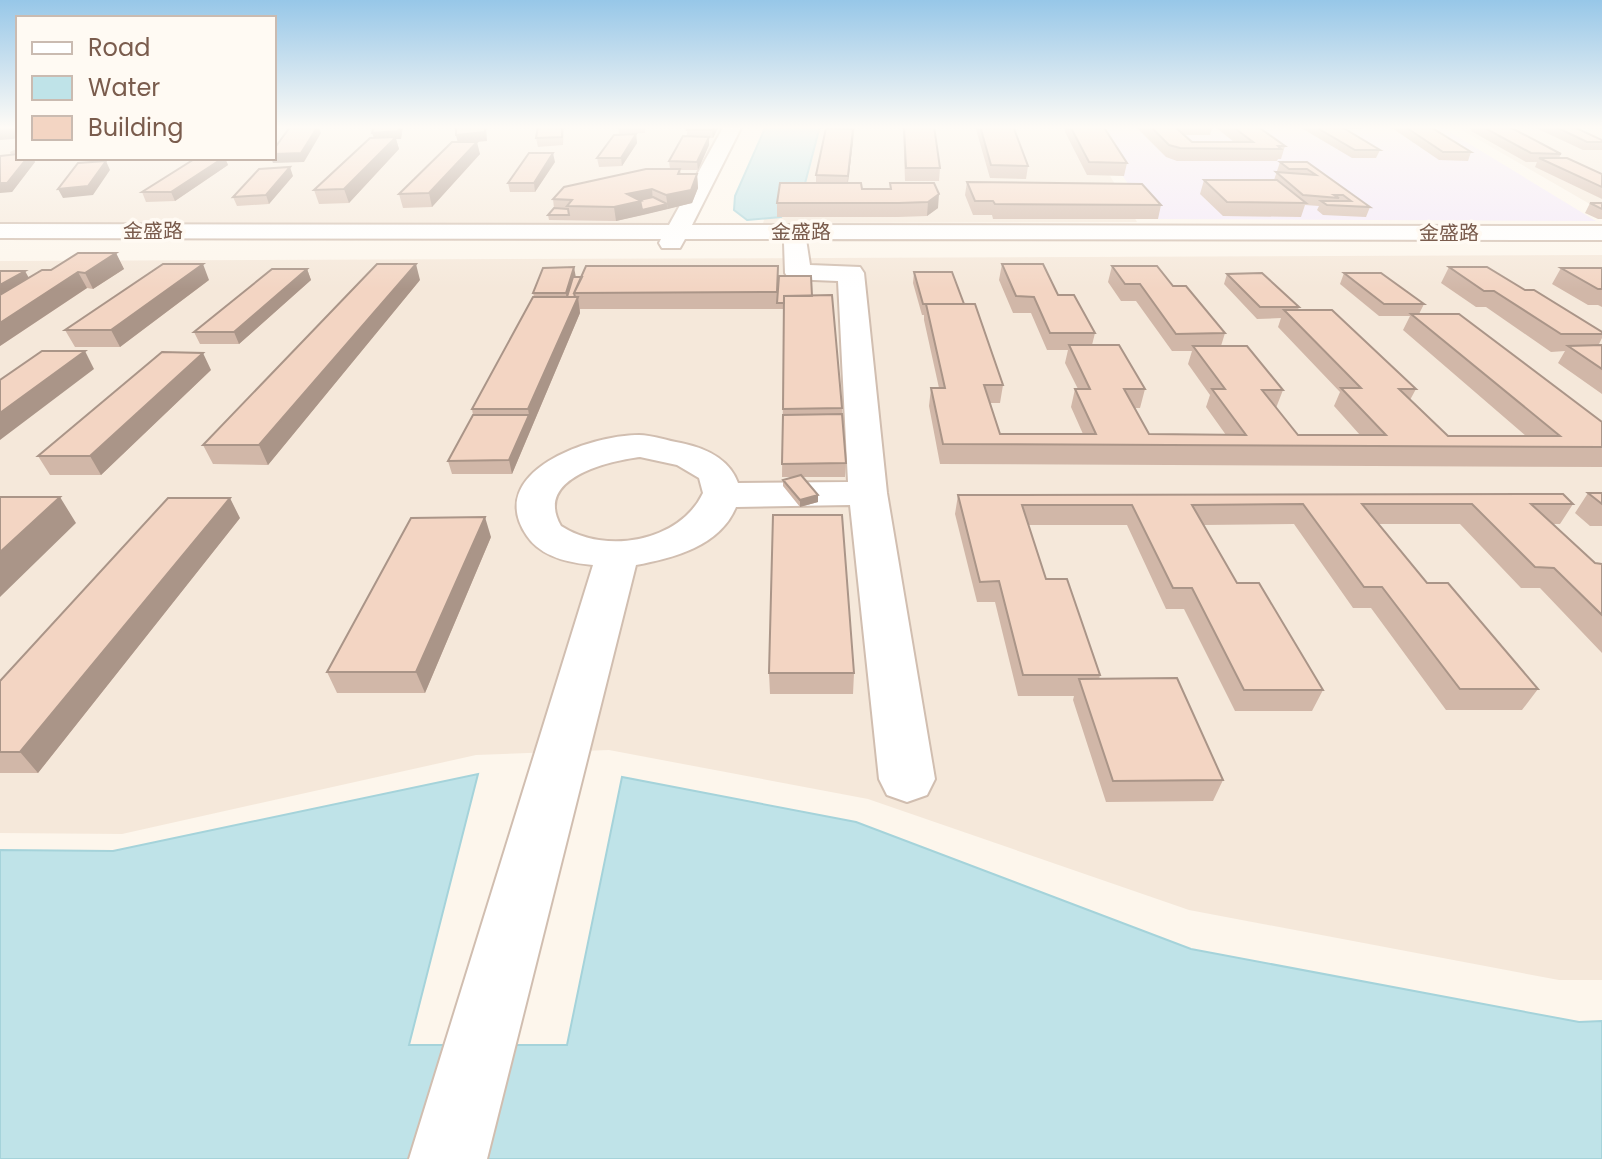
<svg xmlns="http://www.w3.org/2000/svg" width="1602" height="1159" font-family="Poppins,'Noto Sans SC',sans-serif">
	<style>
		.residential { fill: #f5e8da }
		.education { fill: #f3e8fa }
		.water { fill: #bfe3e8; stroke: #a5d3da; stroke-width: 2 }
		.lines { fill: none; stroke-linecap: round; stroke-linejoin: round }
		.minor-casing { stroke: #d1beb0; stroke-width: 4 }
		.minor { fill: #fff; fill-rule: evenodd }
		.wall { fill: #d1b7a8 }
		.shaded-wall { fill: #aa9588 }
		.building { fill: #f3d5c3; stroke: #aa9588; stroke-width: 2 }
		.labels { text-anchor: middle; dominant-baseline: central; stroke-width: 7; stroke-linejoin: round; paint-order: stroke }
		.far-street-label { font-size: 20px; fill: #7a5c4d; stroke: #fffaf3 }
	</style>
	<rect width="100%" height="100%" fill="#fdf6ec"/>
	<path class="residential" d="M0,126H18V158H274V126H722L668,229L0,226Z
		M797,126H1081L1137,222L763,223Z
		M1455,126H1602V211Z
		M1602,255V980H1559L1189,910L868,799L609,750L476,755L122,834L0,833V261Z"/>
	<path class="education" d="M1090,126H1440L1596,221L1151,219Z"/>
	<path class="water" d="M766,126H820L803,191L781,217L747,220L734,210L735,196Z
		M478,774L409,1045H567L622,777L856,822L1191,949L1579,1022L1602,1021V1159H0V850L113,851Z"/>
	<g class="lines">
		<defs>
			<path id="minor" d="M724,126H742L692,225L1602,226V240L806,239L810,265L860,267L864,273L887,493L935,779L927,795L907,802L887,795L879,779L850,505L736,507C720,546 674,558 636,565L487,1159H409L593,565C569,563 541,557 527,536C483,472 590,435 639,435C652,435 668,441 681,443C705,448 729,458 738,483L848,482L838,281L789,279L785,273L784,243L786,239H685L680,248H662L659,243L661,239L0,238V224L669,225ZM640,457L677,465L699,478L703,493C680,542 605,555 561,526C533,478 609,461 640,457Z"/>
		</defs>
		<use href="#minor" class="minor-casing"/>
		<use href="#minor" class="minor"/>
	</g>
	<path class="wall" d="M374,126H403L401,139H396L399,149L349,203L319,204L314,190L374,138Z
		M564,126L563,145L538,147L536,138Z
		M618,126H645V133L619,134Z
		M689,126H719L713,138H709V145L698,170H680L681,174H697L698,188L692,203L616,221L549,220L548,215L554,208L553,199L670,169L669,161L687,136V130Z
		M826,126H855L848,183L862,189H890V183H934L938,208L927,216L898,217H777V203L816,183V175Z
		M903,126H934L940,168L939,181H905Z
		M975,126H1013L1028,166L1026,179L990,178Z
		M1065,126H1103L1127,163L1124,176L1087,175L1065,132Z
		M1139,126H1213L1210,135H1183L1192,142H1234L1214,126H1257L1285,146L1281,159H1278L1277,161H1177L1166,157L1138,129Z
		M1298,126H1340L1380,150L1376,158H1352Z
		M1340,126H1362L1361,129H1345Z
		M1389,126H1429L1471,152L1468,161L1439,160Z
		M1462,126H1508L1561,154L1559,158L1602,174V199L1535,167L1537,162H1526L1471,131L1472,128Z
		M1537,126H1572L1602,140V150H1583L1536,128Z
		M636,134L637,143L622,166L599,167L597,158Z
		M456,135L487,141L471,142L480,154L432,207L403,208L399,194L458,142Z
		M18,148V158H45L43,160H34L35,162L12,192L11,155L10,152Z
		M93,158H124L94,160Z
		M196,158H225L228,165L175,201L146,202L142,192Z
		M555,162L535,192H510L508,183Z
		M1280,162H1307L1370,207L1366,217L1323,215L1317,210L1319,206L1305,205L1301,217L1223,216L1200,194L1204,180H1274Z
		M293,176L269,204L237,206L233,197Z
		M967,182L1161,205L1158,219H993L992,215H973L965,195Z
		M1590,203H1602V219H1598L1585,213Z
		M116,253L124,269L93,289L87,288L0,346V271L29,278L51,270Z
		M1002,264L1058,295L1095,333L1092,345L1145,389L1140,408H1134L1149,434L1226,435L1206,407L1210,395L1188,364L1192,351H1172L1136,301H1121L1108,282L1112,266L1173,286L1225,333L1221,346L1283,390L1276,408L1298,435H1360L1334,406L1340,392L1278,327L1281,318L1257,319L1224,284L1227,274L1299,307L1298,310L1416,389L1410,400L1448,436H1526L1403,330L1410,316H1379L1340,284L1344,273L1424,304L1419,314L1602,422V467L940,464L929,406L931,388H939L924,320V315H922L913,283L914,272L964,304L1003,385L1000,403H990L1000,434H1083L1071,407L1075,389H1078L1065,363L1068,350H1047L1031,313H1013L999,280Z
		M1449,267L1525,290L1602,332V338L1598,346L1602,345V394L1558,363L1565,351L1551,352L1486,307H1476L1441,283Z
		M1561,268H1602V307L1598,305H1588L1552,284Z
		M307,269L311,280L239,344H200L194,332Z
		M576,277L778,280L812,296L842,408L846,463L845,477H803L818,495V502L800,507L783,486V480L792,477H782L784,309H580V313L512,474H452L448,461L473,415L472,409L534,297L533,293Z
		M209,280L120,347H75L65,330Z
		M420,280L268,465L213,464L203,445Z
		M211,370L101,475H50L38,456Z
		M1588,493H1602V526H1590L1575,513Z
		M958,495L1573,504L1560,524H1553L1595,563L1602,564V653L1540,588H1521L1460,524H1378L1427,583L1538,689L1522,710H1446L1371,608H1353L1294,524L1203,525L1237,583L1323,690L1312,711H1235L1184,609H1166L1127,525H1028L1046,579L1100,675L1099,679L1223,780L1213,801L1106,802L1073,700L1074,696H1018L995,602H977L955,514Z
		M240,518L38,773H0V681Z
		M491,537L425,693H337L327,672Z
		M769,673H854L853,694H770Z"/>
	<path class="shaded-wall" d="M15,126H18V135L14,139L0,140V131Z
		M318,126L321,133L304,162L273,163L271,158H274V154Z
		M399,126H403L401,139H396L399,149L349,203L344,189L375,141L372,133Z
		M486,126L487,141L458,143L456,135Z
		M714,126H719L713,138L712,130Z
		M853,129V141L847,189L848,176Z
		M636,134L637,143L622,166L621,158Z
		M709,137V145L698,170L697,162Z
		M477,142L480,154L432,207L429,193Z
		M553,153L555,162L535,192L534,183Z
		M27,158H33L35,162L12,192L0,193V183Z
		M223,158H225L228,165L175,201L171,192Z
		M106,161L110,170L93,195L63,198L58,189Z
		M290,167L293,176L269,204L266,195Z
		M697,174L698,188L692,203L668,209L666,195Z
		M652,189L653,202L642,205L643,215L616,221L614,207L627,194Z
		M939,194L938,208L927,216L928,202Z
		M667,204L668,209L643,215L642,210Z
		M116,253L124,269L93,289L85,273Z
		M203,264L209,280L120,347L111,330Z
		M416,264L420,280L268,465L259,445Z
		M574,267L576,278L568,304L566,293Z
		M307,269L311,280L239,344L234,332Z
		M25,271L34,287L0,307V285Z
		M78,272L87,288L0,346V323Z
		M578,297L580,313L512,474L509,460L529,415L528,409Z
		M85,351L94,369L0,440V413Z
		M203,353L211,370L101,475L90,456Z
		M818,495V502L800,507V500Z
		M60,497L76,523L0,597V552Z
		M230,498L240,518L38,773L20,752Z
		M485,517L491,537L425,693L416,672Z"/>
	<path class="building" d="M1,126H15L9,130L0,131Z
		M318,126L301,153L274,154V149L290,127Z
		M374,126H399L398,131L372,133Z
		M456,126H485V132L456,135Z
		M538,126H562V137L536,138Z
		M689,126H714L712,130H687Z
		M904,126H934L940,168H906Z
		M980,126H1013L1028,166L991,165Z
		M1070,126H1103L1127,163L1089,162Z
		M1150,126H1174L1192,142H1253L1232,126H1257L1285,146H1278L1281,149L1180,148L1169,145Z
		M1314,126H1340L1380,150H1355Z
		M1404,126H1429L1471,152H1443Z
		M1481,126H1508L1561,154L1531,153Z
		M1554,126H1572L1602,140V142H1587Z
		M826,128L853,129L848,176L816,175Z
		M636,134L621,158H597L614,135Z
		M683,136L709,137L697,162L669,161Z
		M396,137L344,189L314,190L370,138Z
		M452,142H477L429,193L399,194Z
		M529,153H553L534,183H508Z
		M18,154V158H27L7,183H0V156Z
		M196,158H223L171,192H142Z
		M1539,158H1567L1602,174V187Z
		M106,161L88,186L58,189L78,163Z
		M1280,162H1307L1370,207L1327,205L1321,201H1351L1343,195H1334L1339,198L1303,195L1276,172L1316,175L1307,169H1289Z
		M290,167L266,195L233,197L259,169Z
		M646,169H680L678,174H697L691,190L666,195L652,189L627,194L641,201L614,207L567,206L572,200L553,199L564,187Z
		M1204,180H1277L1306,203L1227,202Z
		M967,182L1142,184L1161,205L995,204L993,201H975Z
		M780,183H861L862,189H891L890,183H934L939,194L928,202L899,203H777Z
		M653,197L667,204L642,210L640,200Z
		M1590,203H1602V209Z
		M554,208L568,209L569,215H548Z
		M78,253H116L85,273L78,272L0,323V295L42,270H51Z
		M163,264H203L111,330H65Z
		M377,264H416L259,445H203Z
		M1002,264H1043L1058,295H1074L1095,333H1050L1034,297L1016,296Z
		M586,266H778L777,292L574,293Z
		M1112,266H1157L1173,286H1186L1225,333L1176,334L1140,284H1125Z
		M574,267L566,293H533L543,268Z
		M1449,267H1487L1525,290H1534L1602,332V334H1561L1494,291H1484Z
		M1561,268H1602V289H1598Z
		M272,269H307L234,332H194Z
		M0,271H25L0,285Z
		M914,272H952L964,304H923Z
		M1262,273L1299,307H1260L1227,274Z
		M1344,273H1381L1424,304H1384Z
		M779,276H811L812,296H784V303H777Z
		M573,277H582L574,293L575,297H567Z
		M832,295L842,408L783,409L784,296Z
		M533,297H578L528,409H472Z
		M926,304H975L1003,385H984L1000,434H1096L1075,389H1090L1069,345H1119L1145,389H1124L1149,434L1246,435L1212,389H1225L1193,346H1247L1283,390H1262L1298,435H1386L1341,388H1361L1284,310H1332L1416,389H1399L1448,436H1560L1411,314H1459L1602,422V447L943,444L931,388H945Z
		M1602,345V369L1568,346Z
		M42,351H85L0,413V380Z
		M162,352L203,353L90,456H38Z
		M842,414L846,463L782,464L783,415Z
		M473,415H529L509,460L448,461Z
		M801,475L818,495L800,500L783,480Z
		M1588,493H1602V504Z
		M1563,494L1573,504H1531L1595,563L1602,564V615L1554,568L1535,567L1472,504H1362L1427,583H1448L1538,689H1460L1382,587H1364L1303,504L1192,505L1237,583H1259L1323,690H1244L1192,588H1173L1132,505H1022L1046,579H1067L1100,675H1023L999,581L980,582L958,495Z
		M0,497H60L0,552Z
		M168,498H230L20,752H0V681Z
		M773,515H842L854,673H769Z
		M485,517L416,672H327L411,518Z
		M1177,678L1223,780L1113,781L1079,679Z"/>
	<linearGradient id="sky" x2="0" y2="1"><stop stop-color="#97c7e8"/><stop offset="0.44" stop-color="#fefbf6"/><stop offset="1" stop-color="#fefbf6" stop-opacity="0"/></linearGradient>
	<rect width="1602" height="289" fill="url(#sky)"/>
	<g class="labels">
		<g class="far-street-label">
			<text x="153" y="231">金盛路</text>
			<text x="801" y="232">金盛路</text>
			<text x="1449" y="233">金盛路</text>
		</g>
	</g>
	<rect x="16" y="16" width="260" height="144" fill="#fffaf3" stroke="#cabbb1" stroke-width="2"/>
	<rect x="32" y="42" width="40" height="12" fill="#ffffff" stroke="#cabbb1" stroke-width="2"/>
	<text x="88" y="56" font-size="24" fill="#7a5c4d">Road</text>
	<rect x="32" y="76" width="40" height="24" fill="#bfe3e8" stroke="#cabbb1" stroke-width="2"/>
	<text x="88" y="96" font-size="24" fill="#7a5c4d">Water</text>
	<rect x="32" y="116" width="40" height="24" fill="#f3d5c3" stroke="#cabbb1" stroke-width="2"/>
	<text x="88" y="136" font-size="24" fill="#7a5c4d">Building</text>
</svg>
